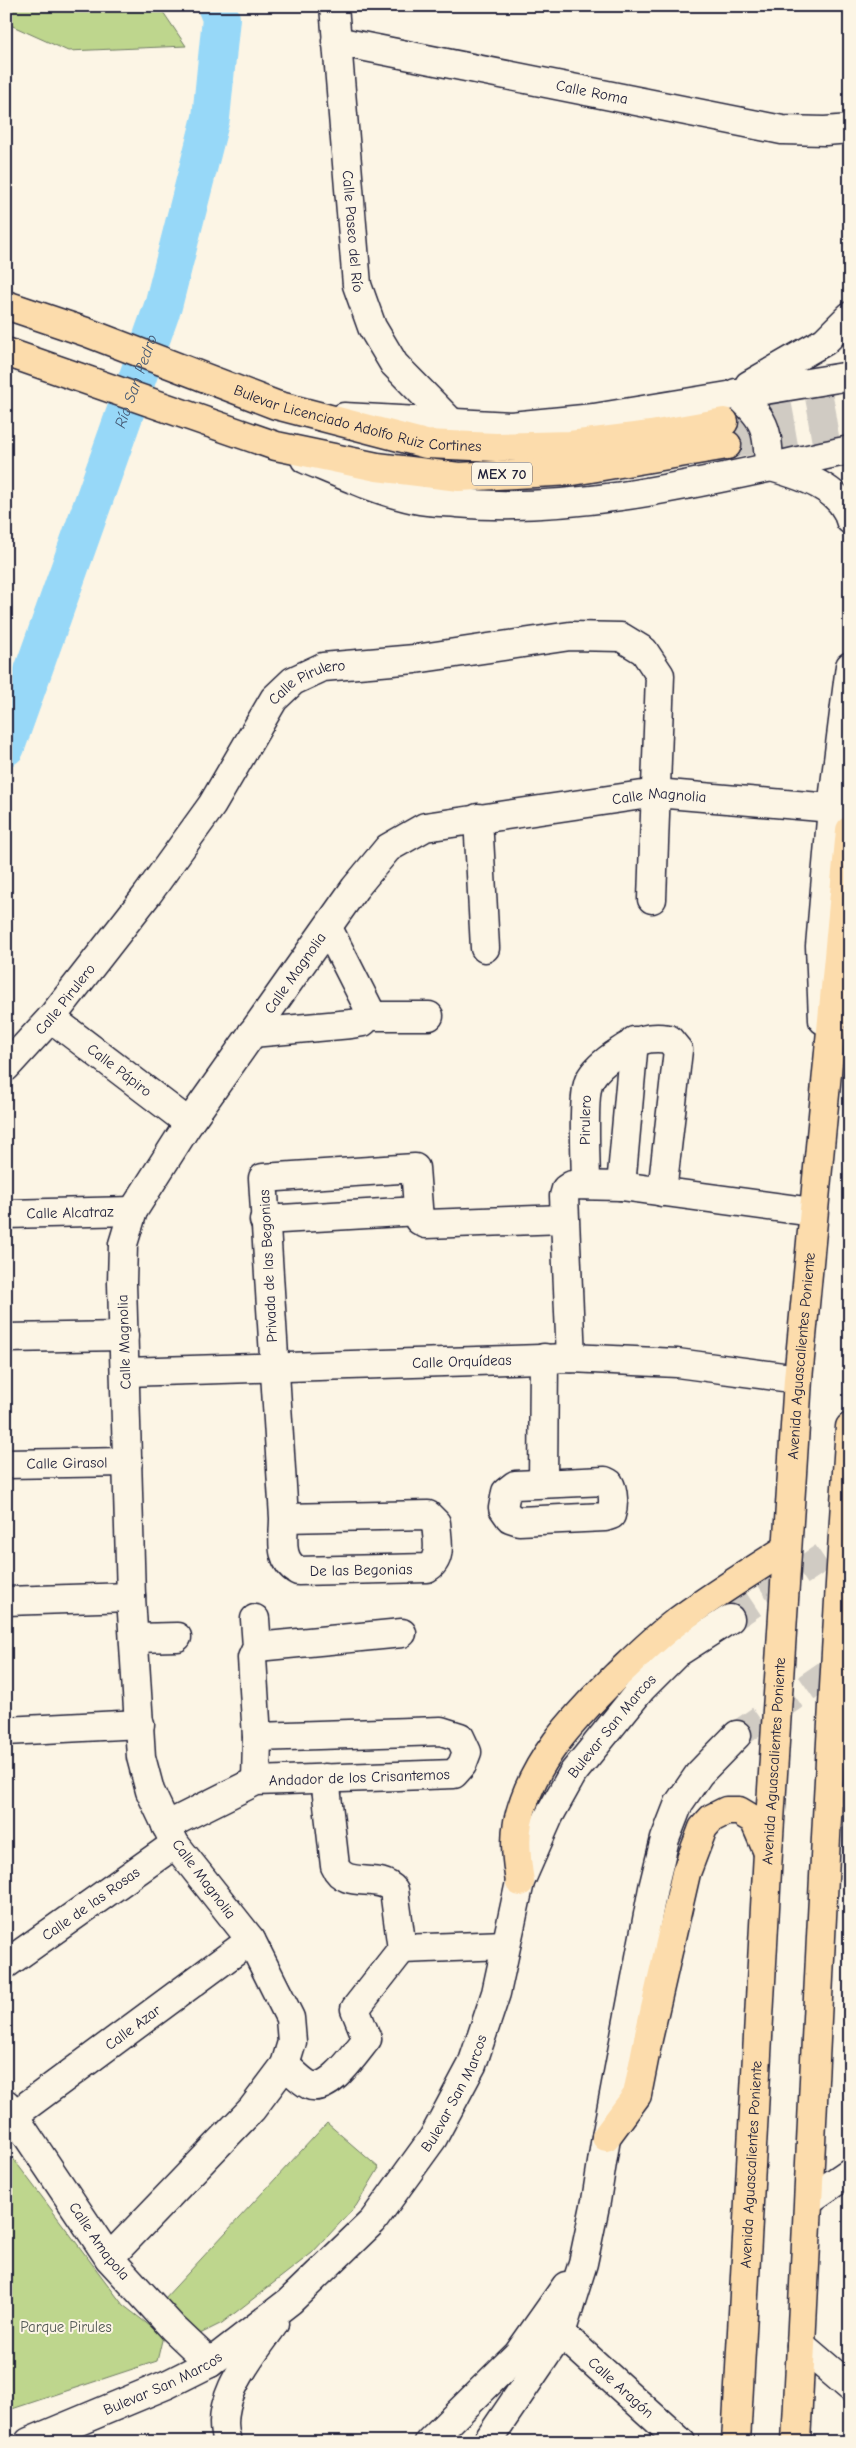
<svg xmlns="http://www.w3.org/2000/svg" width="856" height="2448" font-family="'Comic Neue',sans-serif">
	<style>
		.green { fill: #bed68d; stroke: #707c64 }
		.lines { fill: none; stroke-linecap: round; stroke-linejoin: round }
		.river { stroke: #97d8f8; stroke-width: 38 }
		.minor-tunnel { stroke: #d0cbc3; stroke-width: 28; stroke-dasharray: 28 14; stroke-linecap: butt }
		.major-tunnel { stroke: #d0cbc3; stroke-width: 28; stroke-dasharray: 28 14; stroke-linecap: butt }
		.minor-casing { stroke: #22223b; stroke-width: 31 }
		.major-casing { stroke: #22223b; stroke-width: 31 }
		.minor { stroke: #fcf5e5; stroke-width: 28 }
		.major { stroke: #fcdcac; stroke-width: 28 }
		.labels { text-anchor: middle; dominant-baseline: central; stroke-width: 4; stroke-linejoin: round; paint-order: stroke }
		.shield { fill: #fcf5e5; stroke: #63616e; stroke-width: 1 }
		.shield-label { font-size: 14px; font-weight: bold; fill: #22223b }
		.street-label { font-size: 15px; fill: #22223b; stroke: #fcf5e5 }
		.park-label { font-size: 15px; fill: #515854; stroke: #fcf5e5 }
		.water-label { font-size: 16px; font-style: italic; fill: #455974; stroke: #fcf5e5 }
	</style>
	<rect width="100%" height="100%" fill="#fcf5e5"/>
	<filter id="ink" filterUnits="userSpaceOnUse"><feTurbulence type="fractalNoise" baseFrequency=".02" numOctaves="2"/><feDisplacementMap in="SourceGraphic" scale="10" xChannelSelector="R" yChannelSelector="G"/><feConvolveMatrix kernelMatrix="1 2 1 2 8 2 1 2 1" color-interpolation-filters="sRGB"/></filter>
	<g filter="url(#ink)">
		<path class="green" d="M6,6H159L186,46L68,51L6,23Z
			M327,2123L379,2168L356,2206L312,2253L222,2323L200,2334L164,2299Z
			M6,2149L123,2305L163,2336L157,2361L6,2411Z"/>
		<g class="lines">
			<path class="river" id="s1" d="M6,747L163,306L211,118L221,18L216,6"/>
			<path class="minor-tunnel" d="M730,1619L850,1539
				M737,1735L850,1658"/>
			<path class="major-tunnel" d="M724,422L850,398
				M727,445L850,424"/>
			<defs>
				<g id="minor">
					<path id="s2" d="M334,6L357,285L372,327L394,364L453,424"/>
					<path id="s3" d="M336,41L782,130L825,131L850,129"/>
					<path d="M749,385L825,341L850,316"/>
					<path d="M736,393C765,419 768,428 769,467"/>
					<path d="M344,417L511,426L594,418L850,376"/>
					<path d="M305,459C341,474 377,491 415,499C429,502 443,502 457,503C585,515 724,476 850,450"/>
					<path d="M771,467C799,475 842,487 850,520"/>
					<path d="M478,818L485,948"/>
					<path d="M328,928L369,1009V1016"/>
					<path id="s4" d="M51,1018L189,1123"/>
					<path d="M823,1020L820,946L832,808L850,666"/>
					<path d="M252,1033L351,1024L363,1022L369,1016H429"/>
					<path id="s5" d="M6,1067L51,1018L147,895L212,805L274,699L293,681L323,667L415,659L570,636L621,637L644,651L660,675L652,899"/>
					<path id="s6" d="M586,1185C586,1164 582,1097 589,1081C595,1069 608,1059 619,1052C636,1040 649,1036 669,1039L678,1050L662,1192"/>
					<path d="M621,1186L634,1041"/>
					<path id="s7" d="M6,1214L133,1211"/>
					<path d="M264,1220L418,1211"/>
					<path d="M6,1338L124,1336"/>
					<path d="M571,1358L564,1196L566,1189L572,1185L621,1186L813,1212"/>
					<path id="s8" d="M126,1372L571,1358L677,1363L798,1379"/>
					<path id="s9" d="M6,1464L128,1462"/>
					<path d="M605,1481L609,1483C614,1491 614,1506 611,1515L605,1517L519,1521L510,1518L503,1508L506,1492L515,1485Z"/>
					<path d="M543,1483L544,1358"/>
					<path d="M284,1518L428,1515L436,1523C437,1539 443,1559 427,1568L298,1571C278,1559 284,1539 284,1518L263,1178L415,1168L419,1220L426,1224L564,1219"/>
					<path d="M6,1601L131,1597"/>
					<path d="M255,1619L257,1647L252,1658L257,1737L256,1781"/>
					<path d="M134,1638L177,1637"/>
					<path d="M257,1647L402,1633"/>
					<path d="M6,1731L140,1724"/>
					<path d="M325,1778L335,1866C345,1890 379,1872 394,1890L402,1949"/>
					<path id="s10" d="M166,1826L256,1781L454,1774L462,1765L467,1752L460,1737L441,1731L257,1737"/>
					<path d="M402,1949L505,1945"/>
					<path id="s11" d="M6,1964L175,1844"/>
					<path d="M285,2065C292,2071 301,2081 309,2085C329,2094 356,2052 367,2039L355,2009L402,1949"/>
					<path id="s12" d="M6,2104L109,2258L173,2328L210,2363"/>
					<path id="s13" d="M13,2116L251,1940"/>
					<path d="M809,2200L850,2172"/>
					<path id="s14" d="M109,2258L252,2109L285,2065L292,2042L290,2018L251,1940L175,1844L150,1791L141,1757L131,1597L122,1283L123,1244L133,1211L189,1123L355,888L388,848L425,827L656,793L832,808"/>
					<path id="s15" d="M561,2333L681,2442"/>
					<path d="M801,2345L850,2387"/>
					<path id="s16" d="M29,2442L168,2384L210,2363L290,2301L373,2221L433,2138L472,2065L496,1993L520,1882L549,1816L573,1773L642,1688L677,1653L730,1619"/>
					<path d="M227,2442C213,2399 251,2357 274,2324"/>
					<path d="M429,2442L518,2354L566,2286"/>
					<path d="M487,2442L561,2333L583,2263L596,2201L606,2137L653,1888L665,1839L679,1803L699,1774L737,1735"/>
				</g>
				<g id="major">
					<path id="s17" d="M6,305L86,332L276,405L426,444L496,447L570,445L651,435L724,422"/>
					<path d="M6,352L276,446L377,467L459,477L573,471L727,445"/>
					<path d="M520,1882C517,1863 514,1841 518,1822C531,1762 574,1718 616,1676C635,1658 654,1639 675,1623C711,1596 749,1573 786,1549"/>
					<path d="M606,2137L637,2095L648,2039L686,1873L703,1828L712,1818L726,1811H739L754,1820L767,1850"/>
					<path id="s18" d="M736,2442L768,1852L798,1379L850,830"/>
					<path d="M796,2442C814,2103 827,1765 850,1427"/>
				</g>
			</defs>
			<use href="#minor" class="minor-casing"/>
			<use href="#major" class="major-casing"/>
			<use href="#minor" class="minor"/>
			<use href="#major" class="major"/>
		</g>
	</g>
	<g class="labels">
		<rect class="shield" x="472" y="462.5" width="60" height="23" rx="4"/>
		<g class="shield-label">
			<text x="502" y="474">MEX 70</text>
		</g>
		<g class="street-label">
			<text stroke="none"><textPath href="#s3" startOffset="261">Calle Roma</textPath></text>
			<text stroke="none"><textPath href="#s2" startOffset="226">Calle Paseo del Río</textPath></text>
			<text stroke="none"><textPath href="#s17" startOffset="371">Bulevar Licenciado Adolfo Ruiz Cortines</textPath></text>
			<text stroke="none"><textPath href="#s5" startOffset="495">Calle Pirulero</textPath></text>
			<text stroke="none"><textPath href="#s14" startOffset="1884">Calle Magnolia</textPath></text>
			<text stroke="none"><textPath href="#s14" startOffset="1449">Calle Magnolia</textPath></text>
			<text stroke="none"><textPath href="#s5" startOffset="90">Calle Pirulero</textPath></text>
			<text stroke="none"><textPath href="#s4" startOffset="86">Calle Pápiro</textPath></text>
			<text stroke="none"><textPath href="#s6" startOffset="65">Pirulero</textPath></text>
			<text stroke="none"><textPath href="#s7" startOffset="64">Calle Alcatraz</textPath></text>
			<text transform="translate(268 1266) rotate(-93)">Privada de las Begonias</text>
			<text transform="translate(124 1342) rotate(-92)">Calle Magnolia</text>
			<text stroke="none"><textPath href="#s18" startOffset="1088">Avenida Aguascalientes Poniente</textPath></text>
			<text stroke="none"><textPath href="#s8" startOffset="336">Calle Orquídeas</textPath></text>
			<text stroke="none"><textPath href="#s9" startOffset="61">Calle Girasol</textPath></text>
			<text transform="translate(361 1570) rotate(-1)">De las Begonias</text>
			<text stroke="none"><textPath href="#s16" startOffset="971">Bulevar San Marcos</textPath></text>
			<text stroke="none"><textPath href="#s18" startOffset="682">Avenida Aguascalientes Poniente</textPath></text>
			<text stroke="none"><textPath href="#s10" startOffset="204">Andador de los Crisantemos</textPath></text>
			<text transform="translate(204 1879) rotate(53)">Calle Magnolia</text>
			<text stroke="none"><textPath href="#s11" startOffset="104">Calle de las Rosas</textPath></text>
			<text stroke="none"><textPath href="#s13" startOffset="149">Calle Azar</textPath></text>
			<text stroke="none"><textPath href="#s16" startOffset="566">Bulevar San Marcos</textPath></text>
			<text stroke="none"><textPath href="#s18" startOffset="278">Avenida Aguascalientes Poniente</textPath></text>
			<text stroke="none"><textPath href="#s12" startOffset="166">Calle Amapola</textPath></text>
			<text stroke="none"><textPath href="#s16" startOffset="146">Bulevar San Marcos</textPath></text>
			<text stroke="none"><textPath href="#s15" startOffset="81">Calle Aragón</textPath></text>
		</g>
		<g class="park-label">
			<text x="66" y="2327">Parque Pirules</text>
		</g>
		<g class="water-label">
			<text stroke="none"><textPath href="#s1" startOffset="388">Río San Pedro</textPath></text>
		</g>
	</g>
	<rect width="856" height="2448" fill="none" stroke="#fcf5e5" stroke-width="25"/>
	<rect x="12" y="12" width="831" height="2423" fill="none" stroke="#22223b" stroke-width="2" filter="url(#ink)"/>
</svg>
